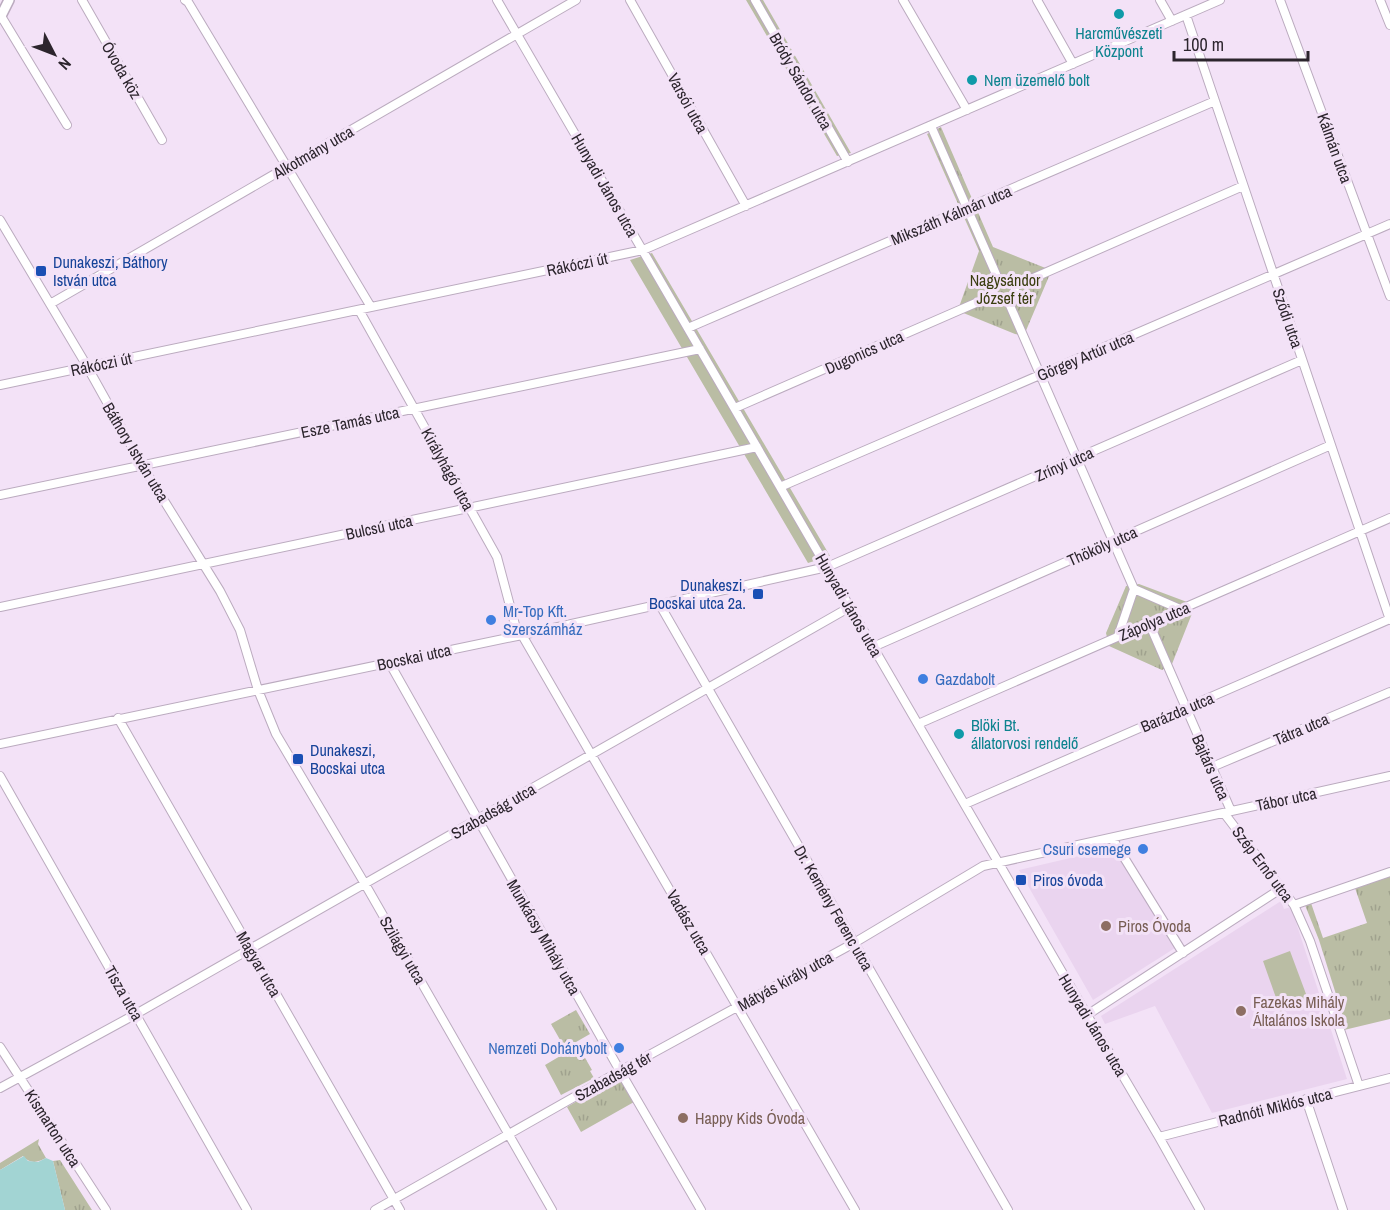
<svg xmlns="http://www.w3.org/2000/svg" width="1390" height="1210" font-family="'Archivo Narrow',sans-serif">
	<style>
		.built { fill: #ead4ef }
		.grass { fill: #babda4 }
		.park { fill: url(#park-tufts) }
		.water { fill: #a2d4d3 }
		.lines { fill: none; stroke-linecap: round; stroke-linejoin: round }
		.minor-casing { stroke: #bbabbf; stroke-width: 10 }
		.tertiary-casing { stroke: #bbabbf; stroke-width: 12 }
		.minor { stroke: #fff; stroke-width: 8 }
		.tertiary { stroke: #fff; stroke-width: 9 }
		.culture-dot { fill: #0f9aa8; stroke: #f3e2f7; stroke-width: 2 }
		.transit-dot { fill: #1a4fb4; stroke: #f3e2f7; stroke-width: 2 }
		.shop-dot { fill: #3f7fe0; stroke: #f3e2f7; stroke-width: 2 }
		.education-dot { fill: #8d6e63; stroke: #f3e2f7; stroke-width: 2 }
		.labels { text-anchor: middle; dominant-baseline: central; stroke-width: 6; stroke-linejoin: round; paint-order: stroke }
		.culture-label { font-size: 16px; fill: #0d838f; stroke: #f3e2f7; text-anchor: start }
		.street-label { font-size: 16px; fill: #2c252d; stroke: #f3e2f7 }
		.transit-label { font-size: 16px; fill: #164399; stroke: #f3e2f7; text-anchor: start }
		.park-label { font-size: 16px; fill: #3a3d0f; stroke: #f3e2f7 }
		.shop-label { font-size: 16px; fill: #366cbe; stroke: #f3e2f7; text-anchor: start }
		.education-label { font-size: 16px; fill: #785e54; stroke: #f3e2f7; text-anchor: start }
	</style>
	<defs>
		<pattern id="park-tufts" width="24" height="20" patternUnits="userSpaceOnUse" patternTransform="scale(1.5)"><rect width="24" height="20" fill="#babda4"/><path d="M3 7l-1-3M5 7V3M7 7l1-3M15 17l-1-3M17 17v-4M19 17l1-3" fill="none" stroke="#a0a28e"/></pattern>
	</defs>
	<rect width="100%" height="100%" fill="#f3e2f7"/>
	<path class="built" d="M1113,848L1175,948L1093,1000L1019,870Z
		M1281,901L1284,909L1291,907L1347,1079L1212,1113L1155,1006L1105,1024L1101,1016Z"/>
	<path class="grass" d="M746,0H763L851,153L837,156Z
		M652,253L830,556L808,563L630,260Z
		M1290,951L1309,1002L1281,1012L1263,961Z"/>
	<path class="park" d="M941,127L993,247L1048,269L1050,274L1025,333L1020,335L1015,334L961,312L959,307L979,251L927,134Z
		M1139,584L1187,602L1193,611L1172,664L1162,670L1109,646L1106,633L1126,586Z
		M1390,875V1019L1344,1030L1341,1021L1344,1020L1319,940L1305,905L1311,903L1323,938L1367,923L1355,888Z
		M576,1010L590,1034L576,1042L592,1070L590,1071L594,1078L561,1095L545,1065L567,1052L551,1024Z
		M613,1080L622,1083L634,1102L581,1132L567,1107Z
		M39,1139L38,1144L46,1158C37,1163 30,1164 23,1156L0,1170V1163Z
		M60,1160L92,1210H65L53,1161Z"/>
	<path class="water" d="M24,1156L28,1161L38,1162L46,1158L53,1161L65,1210H0V1170Z"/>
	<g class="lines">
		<defs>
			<path id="minor" d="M82,0L162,140
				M185,0L188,2L371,307
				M497,0L1087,1015L1159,1137L1200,1210
				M630,0L746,206
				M755,0L848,162
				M903,0L967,110
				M1037,0L1073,64
				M1160,0L1172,21
				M1280,0L1390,296
				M1380,0L1390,25
				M1186,15L1390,620
				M1,16L67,125
				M931,126L999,281
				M0,220L84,361L142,465L220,591L240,630L258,690L276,734L365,884L552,1210
				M993 290a11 11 0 1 1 22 0a11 11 0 1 1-22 0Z
				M1015,286L1243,186
				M1008,301L1134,589
				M50,304L576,0
				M359,310L497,557L518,636
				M688,328L1215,101
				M0,385L643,250L1220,0
				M735,408L994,295
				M780,487L1390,224
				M0,495L700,349
				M660,605L1008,1210
				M0,607L757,447
				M1149,623L1231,811
				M522,635L855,1210
				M1118,636L1134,589L1180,609
				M873,647L1331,445
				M389,662L620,1071L701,1210
				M118,718L400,1210
				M918,724L1390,518
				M0,744L522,635L827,567L1302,360
				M1212,767L1390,692
				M0,776L247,1210
				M965,804L1390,619
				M1224,813L1294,905L1310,941L1359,1086
				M1112,838L1183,953
				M1294,905L1390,872
				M1087,1015L1282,888
				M0,1047L106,1210
				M0,1088L136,1014L850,607
				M1306,1099L1343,1210
				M1159,1137L1390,1078
				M375,1210L620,1071L854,943L983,866L1390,776"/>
			<path id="tertiary" d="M0,18L9,0"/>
		</defs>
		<use href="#minor" class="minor-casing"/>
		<use href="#tertiary" class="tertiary-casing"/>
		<use href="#minor" class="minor"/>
		<use href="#tertiary" class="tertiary"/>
	</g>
	<g class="culture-dot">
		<circle cx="1119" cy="14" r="6"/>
		<circle cx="972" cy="80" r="6"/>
		<circle cx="959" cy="734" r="6"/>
	</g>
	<g class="transit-dot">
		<rect x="35" y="265" width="12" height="12" rx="3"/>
		<rect x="752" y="588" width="12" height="12" rx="3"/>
		<rect x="292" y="753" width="12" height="12" rx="3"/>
		<rect x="1015" y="874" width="12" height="12" rx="3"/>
	</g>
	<g class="shop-dot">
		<circle cx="491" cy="620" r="6"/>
		<circle cx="923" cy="679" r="6"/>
		<circle cx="1143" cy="849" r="6"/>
		<circle cx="619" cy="1048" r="6"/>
	</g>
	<g class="education-dot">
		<circle cx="1106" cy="926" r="6"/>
		<circle cx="1241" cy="1011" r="6"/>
		<circle cx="683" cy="1118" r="6"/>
	</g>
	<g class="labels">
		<g class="culture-label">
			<text x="1119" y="33" text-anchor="middle">Harcművészeti<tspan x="1119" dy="18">Központ</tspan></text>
			<text x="984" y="80">Nem üzemelő bolt</text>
			<text x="971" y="725">Blöki Bt.<tspan x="971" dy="18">állatorvosi rendelő</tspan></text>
		</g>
		<g class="street-label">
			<text transform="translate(122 70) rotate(60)">Óvoda köz</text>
			<text transform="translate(801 81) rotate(60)">Bródy Sándor utca</text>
			<text transform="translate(688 103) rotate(61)">Varsói utca</text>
			<text transform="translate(1335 148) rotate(70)">Kálmán utca</text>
			<text transform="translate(313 152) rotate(-30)">Alkotmány utca</text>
			<text transform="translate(605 185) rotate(60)">Hunyadi János utca</text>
			<text transform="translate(951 215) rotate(-23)">Mikszáth Kálmán utca</text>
			<text transform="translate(577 264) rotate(-12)">Rákóczi út</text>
			<text transform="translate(1288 318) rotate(71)">Sződi utca</text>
			<text transform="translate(864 352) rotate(-24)">Dugonics utca</text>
			<text transform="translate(1085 356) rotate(-23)">Görgey Artúr utca</text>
			<text transform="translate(101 364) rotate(-12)">Rákóczi út</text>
			<text transform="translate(350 422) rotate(-12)">Esze Tamás utca</text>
			<text transform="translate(136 452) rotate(59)">Báthory István utca</text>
			<text transform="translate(1064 464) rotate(-24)">Zrínyi utca</text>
			<text transform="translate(448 469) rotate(61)">Királyhágó utca</text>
			<text transform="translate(379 527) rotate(-12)">Bulcsú utca</text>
			<text transform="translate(1102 546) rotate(-24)">Thököly utca</text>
			<text transform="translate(849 605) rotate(60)">Hunyadi János utca</text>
			<text transform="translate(1154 621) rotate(-23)">Zápolya utca</text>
			<text transform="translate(414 657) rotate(-12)">Bocskai utca</text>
			<text transform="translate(1177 712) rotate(-23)">Barázda utca</text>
			<text transform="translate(1301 729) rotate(-23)">Tátra utca</text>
			<text transform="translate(1211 767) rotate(66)">Bajtárs utca</text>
			<text transform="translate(1286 799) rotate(-12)">Tábor utca</text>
			<text transform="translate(493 811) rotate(-30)">Szabadság utca</text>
			<text transform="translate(1263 864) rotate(53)">Szép Ernő utca</text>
			<text transform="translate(834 908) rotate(60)">Dr. Kemény Ferenc utca</text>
			<text transform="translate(689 922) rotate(60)">Vadász utca</text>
			<text transform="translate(544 937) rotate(60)">Munkácsy Mihály utca</text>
			<text transform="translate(403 950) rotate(60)">Szilágyi utca</text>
			<text transform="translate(259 964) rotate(60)">Magyar utca</text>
			<text transform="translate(785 981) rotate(-29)">Mátyás király utca</text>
			<text transform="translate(124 993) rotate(60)">Tisza utca</text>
			<text transform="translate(1093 1025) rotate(59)">Hunyadi János utca</text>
			<text transform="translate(613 1076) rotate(-29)">Szabadság tér</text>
			<text transform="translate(1275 1107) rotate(-14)">Radnóti Miklós utca</text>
			<text transform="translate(53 1128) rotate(57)">Kismarton utca</text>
		</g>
		<g class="transit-label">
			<text x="53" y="262">Dunakeszi, Báthory<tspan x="53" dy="18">István utca</tspan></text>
			<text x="746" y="585" text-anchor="end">Dunakeszi,<tspan x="746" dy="18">Bocskai utca 2a.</tspan></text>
			<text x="310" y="750">Dunakeszi,<tspan x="310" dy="18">Bocskai utca</tspan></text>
			<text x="1033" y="880">Piros óvoda</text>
		</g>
		<g class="park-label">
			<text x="1005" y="280">Nagysándor<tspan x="1005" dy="18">József tér</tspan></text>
		</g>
		<g class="shop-label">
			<text x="503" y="611">Mr-Top Kft.<tspan x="503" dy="18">Szerszámház</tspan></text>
			<text x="935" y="679">Gazdabolt</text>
			<text x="1131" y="849" text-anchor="end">Csuri csemege</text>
			<text x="607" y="1048" text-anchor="end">Nemzeti Dohánybolt</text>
		</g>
		<g class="education-label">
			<text x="1118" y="926">Piros Óvoda</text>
			<text x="1253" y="1002">Fazekas Mihály<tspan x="1253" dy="18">Általános Iskola</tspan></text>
			<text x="695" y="1118">Happy Kids Óvoda</text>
		</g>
	</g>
	<g transform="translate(54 54) rotate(132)" stroke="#f3e2f7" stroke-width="4.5" paint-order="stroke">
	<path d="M0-4.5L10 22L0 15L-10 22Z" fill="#2c252d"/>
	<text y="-9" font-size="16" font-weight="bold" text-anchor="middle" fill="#2c252d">N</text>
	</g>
	<path d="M1174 51v9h134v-9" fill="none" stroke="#2c252d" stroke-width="3"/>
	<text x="1183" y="51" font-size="18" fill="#2c252d" stroke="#f3e2f7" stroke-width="4.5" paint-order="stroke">100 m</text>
</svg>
